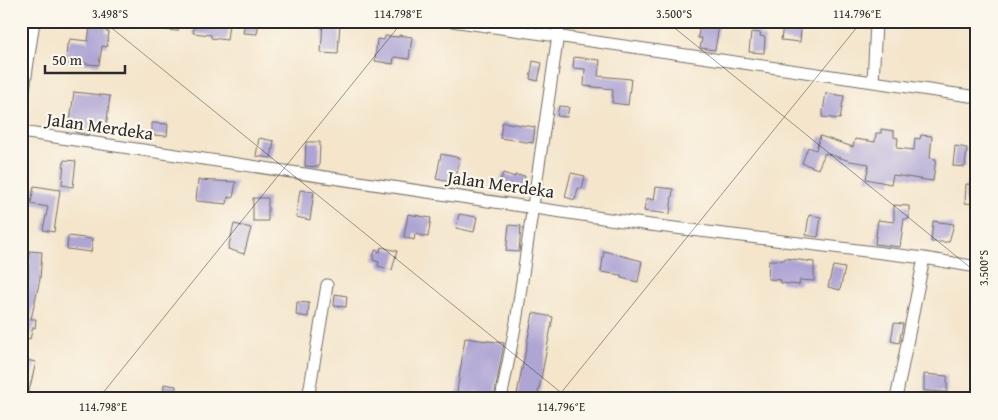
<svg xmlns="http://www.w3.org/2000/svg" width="998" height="420" font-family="'Gentium Book Plus',serif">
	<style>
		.building { fill: #aea5d4 }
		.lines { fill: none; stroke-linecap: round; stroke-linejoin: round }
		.minor-casing { stroke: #716c63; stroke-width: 13 }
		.minor { stroke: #fff; stroke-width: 11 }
		.ticks { fill: none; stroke: #2b2b2b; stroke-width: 1; stroke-opacity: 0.45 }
		.labels { text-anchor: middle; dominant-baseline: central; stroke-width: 4.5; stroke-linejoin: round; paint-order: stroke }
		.street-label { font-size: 18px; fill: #2b2b2b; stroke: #fbf7ec }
		.neatline { fill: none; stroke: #2b2b2b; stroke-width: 2 }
		.ticks-label { font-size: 12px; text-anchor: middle; fill: #2b2b2b }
	</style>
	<rect width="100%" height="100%" fill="#fbf7ec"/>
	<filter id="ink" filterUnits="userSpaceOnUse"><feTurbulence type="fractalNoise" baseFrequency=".02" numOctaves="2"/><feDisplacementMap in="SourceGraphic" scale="10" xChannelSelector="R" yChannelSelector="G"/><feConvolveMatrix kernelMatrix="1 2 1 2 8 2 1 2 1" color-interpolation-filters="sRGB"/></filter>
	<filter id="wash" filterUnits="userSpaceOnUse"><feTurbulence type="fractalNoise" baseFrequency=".0096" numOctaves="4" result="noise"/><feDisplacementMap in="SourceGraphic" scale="20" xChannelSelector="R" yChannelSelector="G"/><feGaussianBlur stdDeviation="1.12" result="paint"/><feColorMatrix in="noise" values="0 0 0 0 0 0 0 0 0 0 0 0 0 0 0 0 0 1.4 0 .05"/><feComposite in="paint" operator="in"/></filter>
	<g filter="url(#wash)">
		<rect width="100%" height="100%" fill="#f4e5cb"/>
		<g id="blocks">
			<path class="building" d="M91,21H107L106,32H109L107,47L102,46L99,65L66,62L67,44H69L70,39L88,41Z
				M165,21H179L178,31L164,30Z
				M195,21L229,24L227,40L211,38V35L193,33Z
				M245,21H259L257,34L243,33Z
				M323,21L340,22L338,54L321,53Z
				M700,22L719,25L715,50L700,48L702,38H698Z
				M783,25L801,29L800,42L781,40Z
				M751,32L761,33L760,36L765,37L764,53L749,52Z
				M399,35L412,37L409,59L394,57L393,64L375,61L377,39L384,40L385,36L399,37Z
				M574,57L600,60L598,76L631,79L628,105L612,103L613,89L584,86L585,69L573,68Z
				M533,61L542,63L538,81L530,79Z
				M74,92L110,96L106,128L90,126L89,135L75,132L76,123L70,122Z
				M826,93L844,96L840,119L822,117Z
				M559,106L569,107L567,117L557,116Z
				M502,122L535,127L533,143L500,138Z
				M152,123L168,124L167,136L152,135Z
				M881,129L894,131V137L898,138L897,148L914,150L915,138L920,139L921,135L932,136L930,158L936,159L933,181L893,175L891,184L866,179L869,164L850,161L825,153L818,169L802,163L808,147L816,150L820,136L853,147L855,139L875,142L876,133H881Z
				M259,138L274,141L271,158L256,156Z
				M306,142H320L319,167L305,166Z
				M955,146L967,148L965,167L953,166Z
				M441,154L460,158L455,183L436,179Z
				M64,160L76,161L73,187L62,185Z
				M503,173L515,177V175L525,176L522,192L499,185Z
				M571,173L585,176L582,189L578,188L575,200L565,197Z
				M198,180L236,182L233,198L228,197L227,204L196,201Z
				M966,184L976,185L975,204L965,203Z
				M34,186L60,190L54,232L43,230L48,207L31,204Z
				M656,187L673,189L670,214L644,211L646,198L654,200Z
				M300,190L314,192L310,220L296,217Z
				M253,198H268V221H253Z
				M894,205L909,206V219H904L900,247L875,244L878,220L894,222Z
				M408,214L431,218L428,237L415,234L414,240L404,237Z
				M459,214L477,217L474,232L456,228Z
				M809,215L821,217L818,237L806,235Z
				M933,221L954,224L949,242H931Z
				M234,224L251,228L244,254L228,249Z
				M509,225L521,226L519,252L506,251Z
				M68,236L93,239L91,252L67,249Z
				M381,247L397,251L392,270L378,266L379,262L373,260L375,250L380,252Z
				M29,251L42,252L40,279L31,319H36L35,328L33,327L30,339L21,337L22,305L28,278Z
				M604,251L642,261L638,282L621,278V275L601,272Z
				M785,258L814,262V281L800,280L799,285L781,283V280L768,279L769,260H784Z
				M833,266L845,268L840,290L828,287Z
				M335,294L347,296L346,307L334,306Z
				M297,302L309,303L308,317L296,315Z
				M533,313L553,317L537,399H516Z
				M894,323L903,324L899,343L891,341Z
				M465,338L504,343L494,398L474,392L473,399H456Z
				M21,359L36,362L27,399H21Z
				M924,374L947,376V392L924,391Z
				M164,384L176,386L175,399H163Z"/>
		</g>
	</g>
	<g filter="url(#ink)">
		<use href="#blocks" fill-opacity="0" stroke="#716c63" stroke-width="1"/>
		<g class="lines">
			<defs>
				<path id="minor" d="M452,21L977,97
					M862,21L876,23L873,82
					M21,110L34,21
					M21,132L650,225L924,258L977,267
					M308,399L327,285
					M501,399L516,322L560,21
					M896,399L924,258"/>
			</defs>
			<use href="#minor" class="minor-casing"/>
			<use href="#minor" class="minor"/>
		</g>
	</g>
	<path class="ticks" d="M103,21L569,399M666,21L977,273M98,399L403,21M556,399L862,21"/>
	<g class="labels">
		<g class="street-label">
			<text transform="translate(100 126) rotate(8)">Jalan Merdeka</text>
			<text transform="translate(501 184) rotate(8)">Jalan Merdeka</text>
		</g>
	</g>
	<rect width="998" height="420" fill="none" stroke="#fbf7ec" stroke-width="55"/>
	<path d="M45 65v8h80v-8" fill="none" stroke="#2b2b2b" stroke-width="2.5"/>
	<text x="52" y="65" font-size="15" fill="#2b2b2b" stroke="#fbf7ec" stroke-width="4" paint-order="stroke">50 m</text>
	<rect x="28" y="28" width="942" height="364" class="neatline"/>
	<g class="ticks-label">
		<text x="110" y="18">3.498°S</text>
		<text x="398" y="18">114.798°E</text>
		<text x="674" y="18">3.500°S</text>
		<text x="857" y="18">114.796°E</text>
		<text transform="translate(984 268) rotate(-90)" y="4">3.500°S</text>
		<text x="103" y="411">114.798°E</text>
		<text x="561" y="411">114.796°E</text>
	</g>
</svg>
